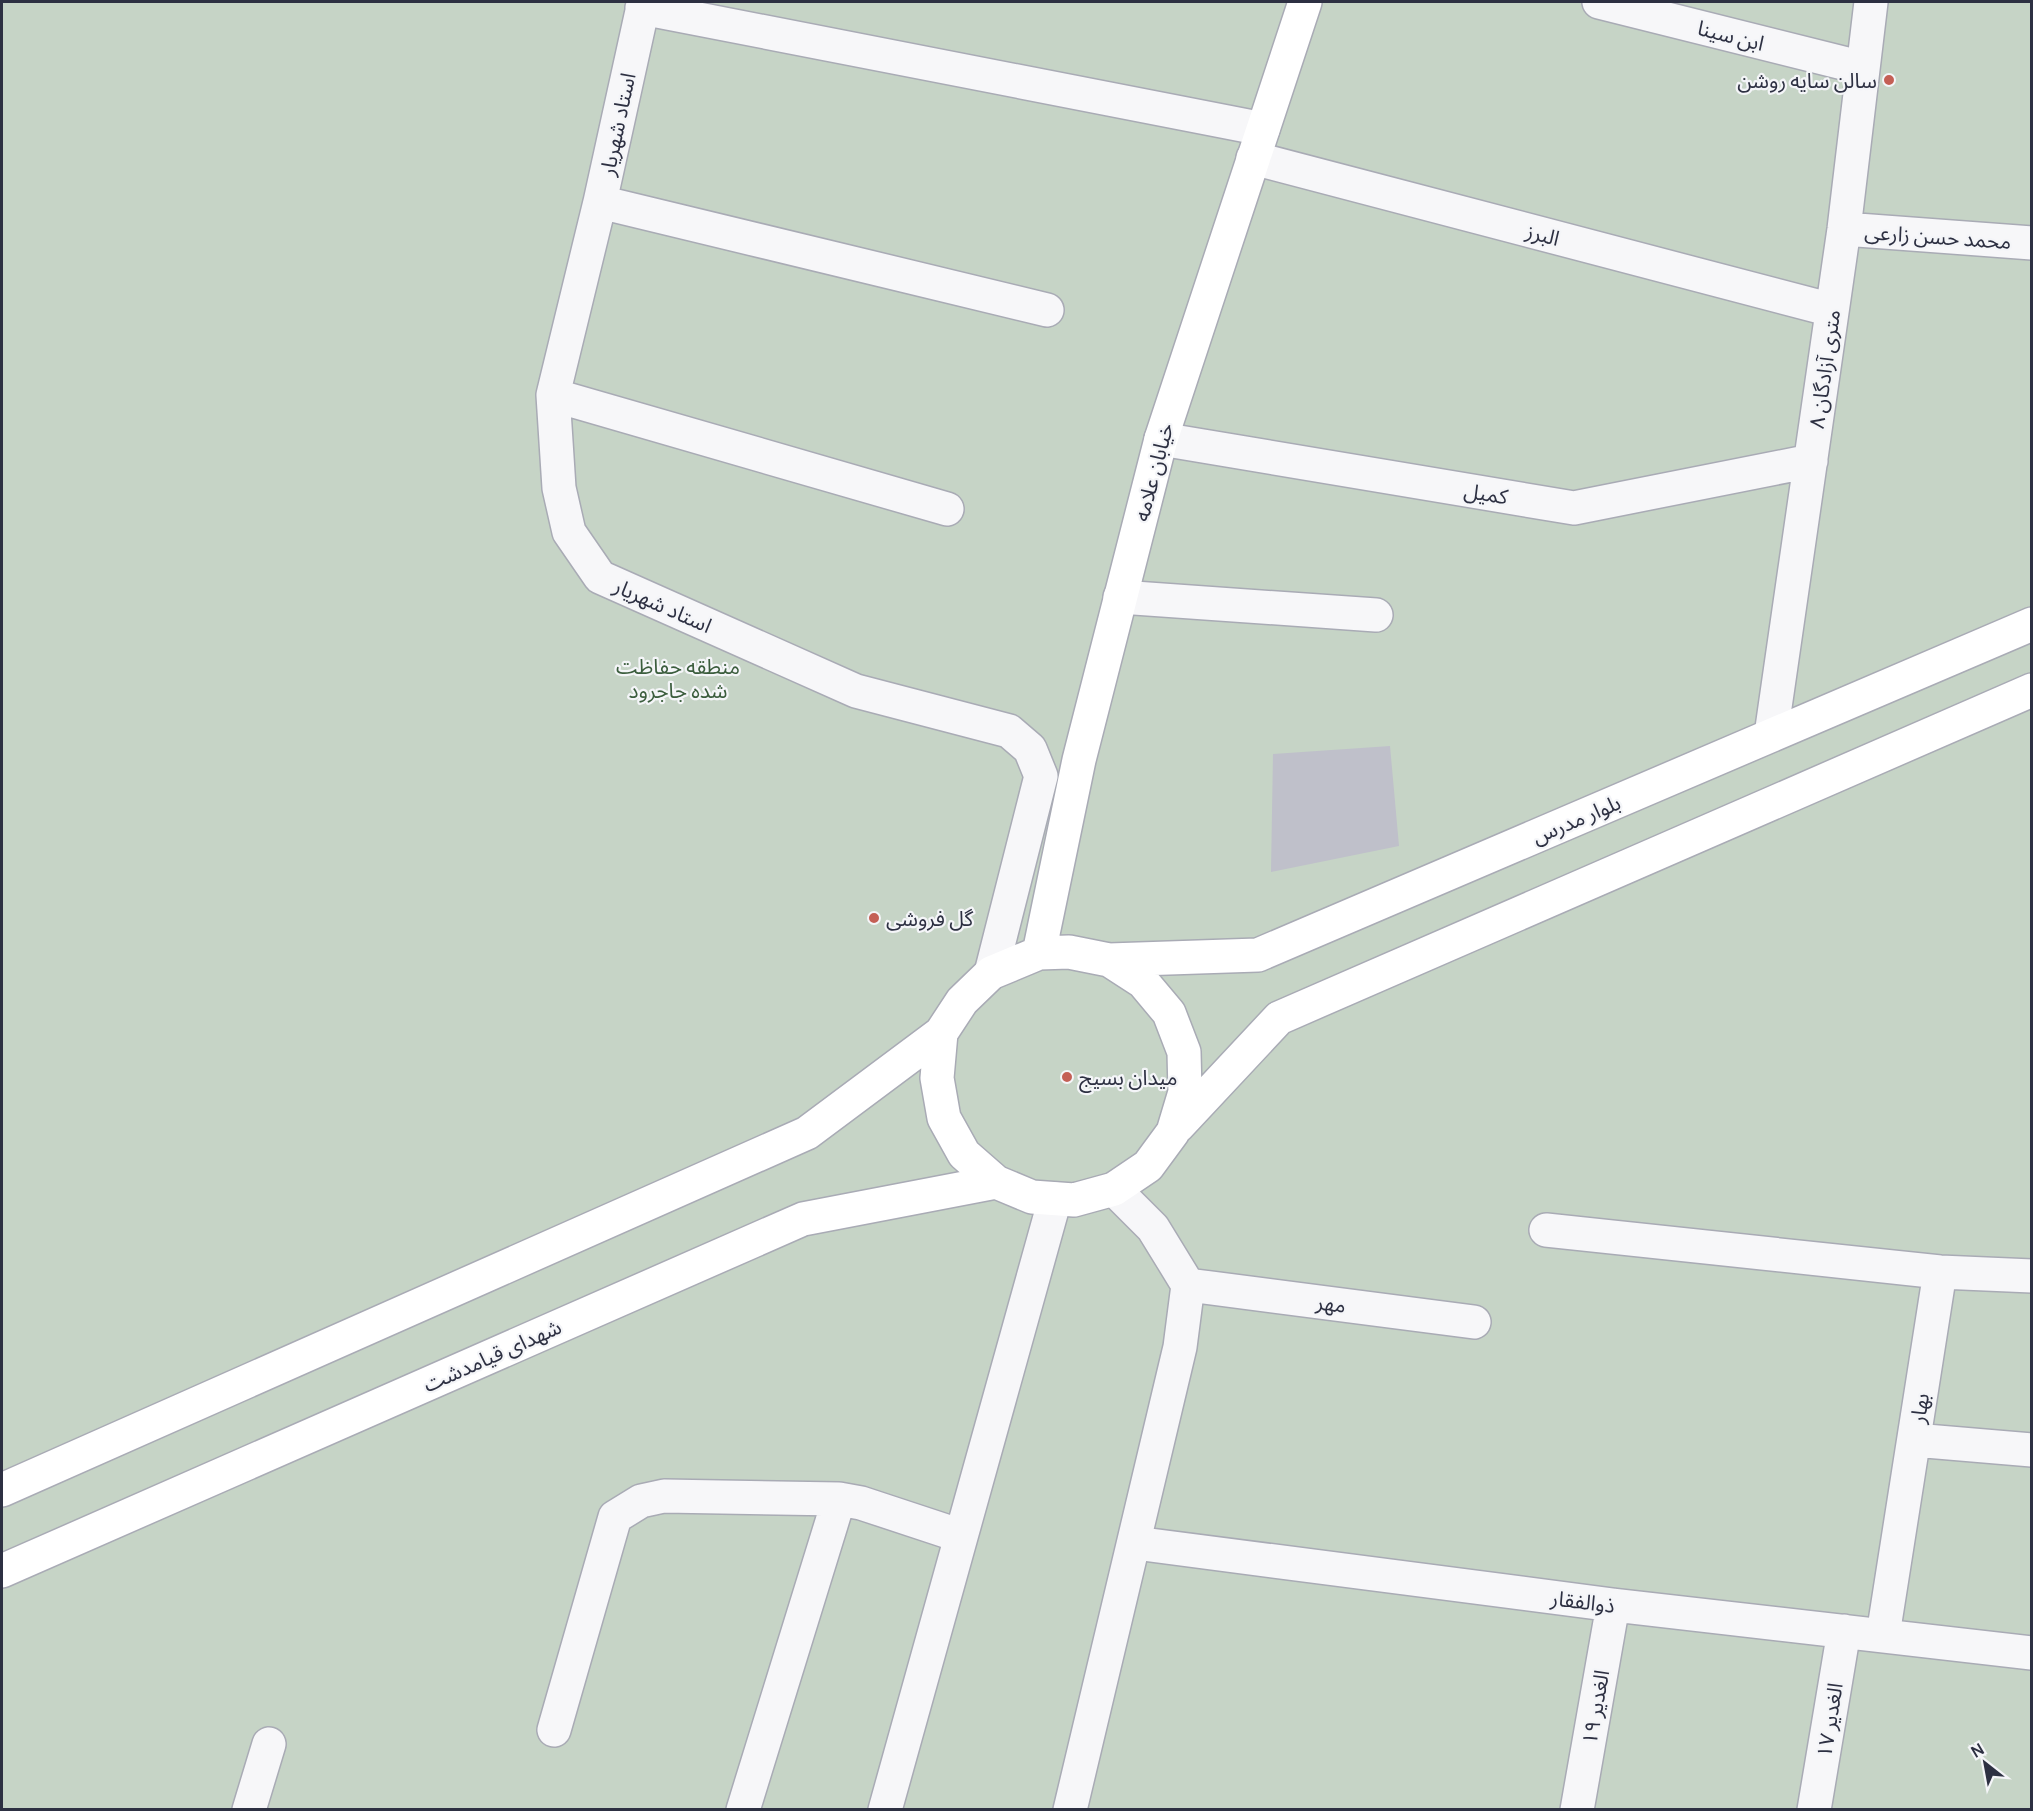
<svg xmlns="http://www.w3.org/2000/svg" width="2033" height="1811" font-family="Manrope,'Noto Sans Arabic',sans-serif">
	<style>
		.green { fill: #c6d4c6 }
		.building { fill: #bfc0ca }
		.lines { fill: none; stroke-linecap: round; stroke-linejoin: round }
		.street-casing { stroke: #a9abb5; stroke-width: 36 }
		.secondary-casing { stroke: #a9abb5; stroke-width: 36 }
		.street { stroke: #f7f7f9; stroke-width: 33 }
		.secondary { stroke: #fff; stroke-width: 33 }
		.poi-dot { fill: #c45f55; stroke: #f4f5f8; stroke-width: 2 }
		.labels { text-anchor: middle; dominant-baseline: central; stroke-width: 4.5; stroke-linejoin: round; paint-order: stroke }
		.street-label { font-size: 21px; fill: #2d3042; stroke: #f4f5f8 }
		.poi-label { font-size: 21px; fill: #2d3042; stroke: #f4f5f8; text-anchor: start }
		.park-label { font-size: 21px; fill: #3b5d3d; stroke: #f4f5f8 }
	</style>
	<rect width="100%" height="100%" fill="#e4e5eb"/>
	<path class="green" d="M2,2H2031V1809L2,1810Z"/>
	<path class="building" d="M1390,746L1399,846L1271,872L1273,754Z"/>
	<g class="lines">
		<defs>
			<path id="street" d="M644,2L600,202L553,395L559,488L569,532L600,577L856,691L1009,731L1030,749L1041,776L991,973
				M1599,2L1863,68
				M642,8L1263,129
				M1253,158L1832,310
				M600,202L1047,310
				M1844,229L2032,243
				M553,395L947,509
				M1161,439L1574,508L1811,461
				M1120,597L1376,615
				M1771,735L1844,229L1871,2
				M1546,1230L1940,1272L2032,1276
				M1188,1285L1474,1322
				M1914,1440L2032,1450
				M1135,1543L1613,1605L2032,1653
				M1883,1635L1940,1272
				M554,1730L615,1517L641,1501L664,1496L839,1499L861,1503L961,1536
				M249,1810L269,1744
				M743,1810L839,1499
				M885,1810L1055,1199
				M1070,1810L1180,1347L1188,1285L1153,1228L1114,1189
				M1577,1810L1613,1605
				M1814,1810L1844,1631"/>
			<path id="secondary" d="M1039,953L1079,760L1161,439L1305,2
				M1109,960L1143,982L1169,1013L1184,1052L1185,1092L1173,1132L1148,1166L1114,1189L1074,1200L1032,1197L996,1182L964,1154L944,1118L937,1078L941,1033L962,1001L991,973L1039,953L1069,952L1109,960L1258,955L2032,624
				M1178,1126L1279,1018L2032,690
				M2,1490L807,1133L941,1033
				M2,1571L803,1219L996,1182"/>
		</defs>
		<use href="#street" class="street-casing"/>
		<use href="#secondary" class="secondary-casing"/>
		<use href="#street" class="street"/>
		<use href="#secondary" class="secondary"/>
	</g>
	<g class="poi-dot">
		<circle cx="1889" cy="80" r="6"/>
		<circle cx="874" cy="918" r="6"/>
		<circle cx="1067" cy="1077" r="6"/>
	</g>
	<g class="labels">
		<g class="street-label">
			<text transform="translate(1731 35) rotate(14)">ابن سینا</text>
			<text transform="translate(617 124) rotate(-78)">استاد شهریار</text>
			<text transform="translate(1543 234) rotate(15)">البرز</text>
			<text transform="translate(1938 236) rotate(4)">محمد حسن زارعی</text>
			<text transform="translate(1824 369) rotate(-82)">۸ متری آزادگان</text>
			<text transform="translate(1153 472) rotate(-75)">خیابان علامه</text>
			<text transform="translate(1486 493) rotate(9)">کمیل</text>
			<text transform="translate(663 605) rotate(24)">استاد شهریار</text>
			<text transform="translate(1576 819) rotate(-23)">بلوار مدرس</text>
			<text transform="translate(1331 1303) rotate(7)">مهر</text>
			<text transform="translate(492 1355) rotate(-24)">شهدای قیامدشت</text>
			<text transform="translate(1919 1408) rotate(-81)">بهار</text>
			<text transform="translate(1583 1601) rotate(7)">ذوالفقار</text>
			<text transform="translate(1595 1707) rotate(-80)">الغدیر ۱۹</text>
			<text transform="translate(1829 1720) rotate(-81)">الغدیر ۱۷</text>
		</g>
		<g class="poi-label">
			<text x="1877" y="80" text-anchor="end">سالن سایه روشن</text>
			<text x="886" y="918">گل فروشی</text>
			<text x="1079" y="1077">میدان بسیج</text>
		</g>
		<g class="park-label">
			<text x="678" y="666">منطقه حفاظت<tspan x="678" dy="24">شده جاجرود</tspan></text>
		</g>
	</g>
	<rect width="2033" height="1811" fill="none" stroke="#2d3042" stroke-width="6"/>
	<g transform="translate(1985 1763) rotate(329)" stroke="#f4f5f8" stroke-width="4.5" paint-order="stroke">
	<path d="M0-4.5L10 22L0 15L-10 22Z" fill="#2d3042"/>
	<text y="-9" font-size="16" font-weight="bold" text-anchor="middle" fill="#2d3042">N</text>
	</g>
</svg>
